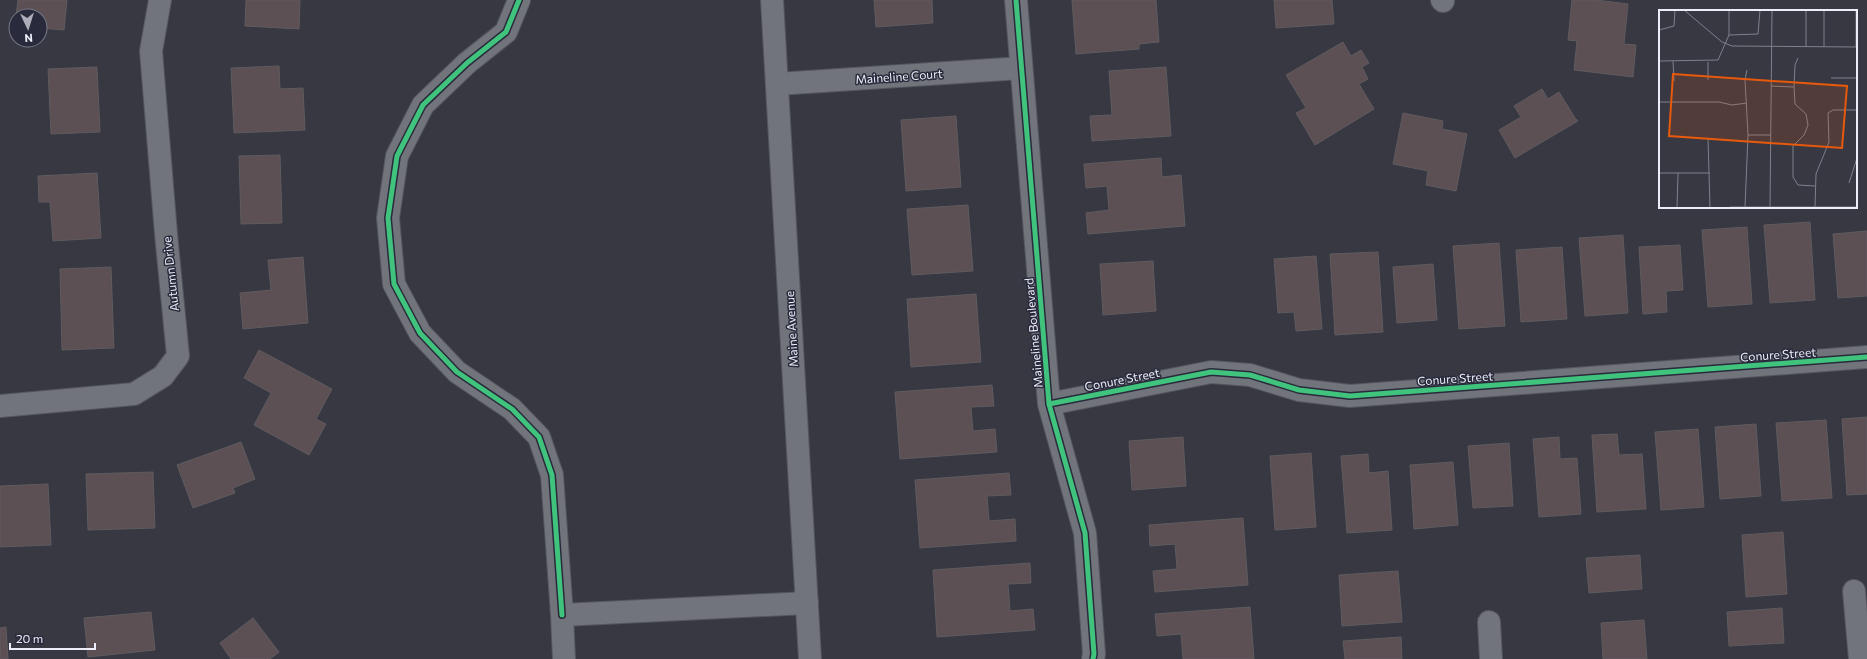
<svg xmlns="http://www.w3.org/2000/svg" width="1867" height="659" font-family="Commissioner,sans-serif">
	<style>
		.building { fill: #5c5054; stroke: #5f5b5f }
		.lines { fill: none; stroke-linecap: round; stroke-linejoin: round }
		.minor-casing { stroke: #55565f; stroke-width: 24 }
		.tertiary-casing { stroke: #55565f; stroke-width: 24 }
		.minor { stroke: #72747b; stroke-width: 22 }
		.tertiary { stroke: #72747b; stroke-width: 22 }
		.cycleway-casing { stroke: #292a3c; stroke-width: 8 }
		.cycleway { stroke: #40c37c; stroke-width: 5 }
		.labels { text-anchor: middle; dominant-baseline: central; stroke-width: 3; stroke-linejoin: round; paint-order: stroke }
		.street-label { font-size: 12px; fill: #ecedf9; stroke: #292a3c }
		.inset-road { fill: none; stroke: #7f808b; stroke-width: 1 }
		.view { fill: #e8590c; fill-opacity: 0.15; stroke: #e8590c; stroke-width: 2 }
		.inset-edge { fill: none; stroke: #ecedf9; stroke-width: 2 }
	</style>
	<rect width="100%" height="100%" fill="#373842"/>
	<path class="building" d="M18,0H67L64,30L40,28V16H16Z
		M246,0H300L299,29L245,26Z
		M874,0H932L933,23L876,27Z
		M1072,0H1156L1159,42L1139,44V49L1076,54Z
		M1274,0H1332L1334,24L1276,28Z
		M1572,0H1596L1628,4L1624,44L1636,45L1633,77L1574,70L1577,41L1568,40Z
		M1343,42L1351,56L1361,50L1369,63L1362,67L1368,79L1359,84L1374,109L1315,145L1296,113L1306,108L1286,75Z
		M279,66L280,89L303,88L305,130L234,133L231,68Z
		M97,67L100,132L51,134L48,69Z
		M1166,67L1171,136L1092,141L1090,116L1112,115L1109,71Z
		M1542,89L1548,99L1559,92L1575,118L1578,121L1515,158L1499,130L1521,117L1514,106Z
		M1403,113L1443,121L1442,129L1467,134L1456,191L1426,185L1428,171L1393,164Z
		M956,116L961,187L906,191L901,120Z
		M280,155L282,223L241,224L239,156Z
		M1161,158L1162,177L1181,175L1185,226L1088,234L1086,213L1109,210L1107,186L1086,188L1084,164Z
		M97,173L101,238L53,241L50,202H39L38,176Z
		M968,205L973,271L912,275L907,209Z
		M1810,222L1815,300L1770,303L1764,225Z
		M1747,227L1752,304L1708,307L1702,230Z
		M1867,231V296L1838,298L1833,234Z
		M1623,235L1628,313L1585,316L1579,238Z
		M1499,243L1505,326L1459,329L1453,246Z
		M1680,245L1683,290L1666,291L1667,312L1643,314L1639,247Z
		M1562,247L1567,319L1521,322L1516,250Z
		M1378,252L1383,332L1335,335L1330,254Z
		M1316,256L1322,329L1296,331L1294,312L1278,313L1274,259Z
		M303,257L308,323L243,329L240,293L271,290L268,260Z
		M1153,261L1156,311L1103,315L1100,264Z
		M1433,264L1437,320L1397,323L1393,267Z
		M111,267L114,348L62,350L60,269Z
		M976,294L981,362L911,367L907,299Z
		M259,350L332,389L316,419L326,424L309,455L254,425L271,393L244,378Z
		M992,385L994,406L971,407L973,431L995,429L997,452L900,459L895,392Z
		M1867,417V494L1847,495L1842,419Z
		M1826,420L1832,498L1782,501L1776,423Z
		M1756,424L1761,496L1720,499L1715,427Z
		M1698,429L1704,507L1661,510L1655,432Z
		M1617,434L1619,455L1642,454L1646,509L1597,512L1592,435Z
		M1183,437L1186,486L1132,490L1129,441Z
		M1559,437L1560,459L1577,458L1581,514L1539,517L1533,439Z
		M241,442L255,479L233,488L235,493L193,508L177,465Z
		M1509,443L1513,506L1473,508L1468,446Z
		M1311,453L1316,527L1275,530L1270,456Z
		M1368,454L1369,473L1388,471L1392,530L1347,533L1341,456Z
		M1453,462L1458,525L1414,529L1410,465Z
		M153,472L155,528L88,530L86,474Z
		M1009,473L1011,495L987,496L989,521L1015,519L1016,541L920,548L915,480Z
		M48,484L51,545L0,547V486Z
		M1243,518L1248,585L1155,592L1153,571L1177,569L1175,544L1150,546L1149,525Z
		M1783,532L1787,594L1746,597L1742,535Z
		M1640,555L1642,589L1589,593L1586,558Z
		M1030,563L1031,583L1008,584L1010,611L1033,609L1035,630L937,637L933,570Z
		M1398,571L1402,622L1342,626L1339,575Z
		M1250,607L1254,659H1183L1181,634L1157,636L1155,614Z
		M1782,608L1784,643L1729,646L1727,612Z
		M151,612L155,650L88,657L84,618Z
		M253,618L279,652L270,659H231L220,643Z
		M1644,620L1647,659H1603L1601,623Z
		M6,627L8,659H0V628Z
		M1401,637L1402,659H1345L1343,641Z"/>
	<g class="lines">
		<defs>
			<path id="minor" d="M519,0L506,32L467,63L423,105L397,156L388,218L394,284L420,333L457,372L512,409L539,437L552,475L562,615
				M1016,0L1049,404L1085,533L1094,654L1093,659
				M1442,0L1443,1
				M777,84L1021,68
				M1049,404L1211,372L1250,375L1299,390L1350,396L1867,357
				M0,406L134,394L163,376L178,356L166,234L151,51L160,0
				M1854,591L1860,659
				M1489,622L1491,659
				M564,659L562,615L807,603"/>
			<path id="tertiary" d="M772,0L810,659"/>
		</defs>
		<use href="#minor" class="minor-casing"/>
		<use href="#tertiary" class="tertiary-casing"/>
		<use href="#minor" class="minor"/>
		<use href="#tertiary" class="tertiary"/>
		<defs>
			<path id="cycleway" d="M519,0L506,32L467,63L423,105L397,156L388,218L394,284L420,333L457,372L512,409L539,437L552,475L562,615
				M1016,0L1049,404L1085,533L1094,654L1093,659
				M1049,404L1211,372L1250,375L1299,390L1350,396L1867,357"/>
		</defs>
		<use href="#cycleway" class="cycleway-casing"/>
		<use href="#cycleway" class="cycleway"/>
	</g>
	<g class="labels">
		<g class="street-label">
			<text transform="translate(899 76) rotate(-4)">Maineline Court</text>
			<text transform="translate(170 274) rotate(-96)">Autumn Drive</text>
			<text transform="translate(791 329) rotate(-93)">Maine Avenue</text>
			<text transform="translate(1033 333) rotate(-95)">Maineline Boulevard</text>
			<text transform="translate(1778 354) rotate(-4)">Conure Street</text>
			<text transform="translate(1455 378) rotate(-4)">Conure Street</text>
			<text transform="translate(1122 379) rotate(-11)">Conure Street</text>
		</g>
	</g>
	<g transform="translate(1659 10)">
		<rect width="198" height="198" fill="#373842"/>
		<path class="inset-road" d="M25,0L63,32L73,36L198,37M147,0V37M197,0V37M0,20L15,16L16,0M70,25L99,24L101,0M165,37V0M0,51L59,50L70,25V0M14,51L15,71M172,68H198M49,70V52M112,76L135,77L136,55L139,48M135,77L136,94L147,104L149,115L145,125L134,136V167L139,175L156,176M0,92H60L73,95L88,93M89,125H112M49,128L51,198M0,163H51M190,173L198,148M71,197H198M86,197L89,125L86,70L88,60M156,197L157,164L170,132L169,103L174,100H198M18,198L19,163M111,198L113,0"/>
		<path class="view" d="M14,64L188,76L183,138L10,126Z"/>
		<rect width="198" height="198" class="inset-edge"/>
	</g>
	<g transform="translate(28 28) rotate(176)"><circle r="19" fill="#292a3c" stroke="#777888"/>
	<path d="M0-3L7 15L0 10L-7 15Z" fill="#adaeb9"/>
	<text y="-6" font-size="11" font-weight="bold" text-anchor="middle" fill="#ecedf9">N</text>
	</g>
	<path d="M10 643v6h85v-6" fill="none" stroke="#ecedf9" stroke-width="2"/>
	<text x="16" y="643" font-size="12" fill="#ecedf9" stroke="#292a3c" stroke-width="3" paint-order="stroke">20 m</text>
</svg>
